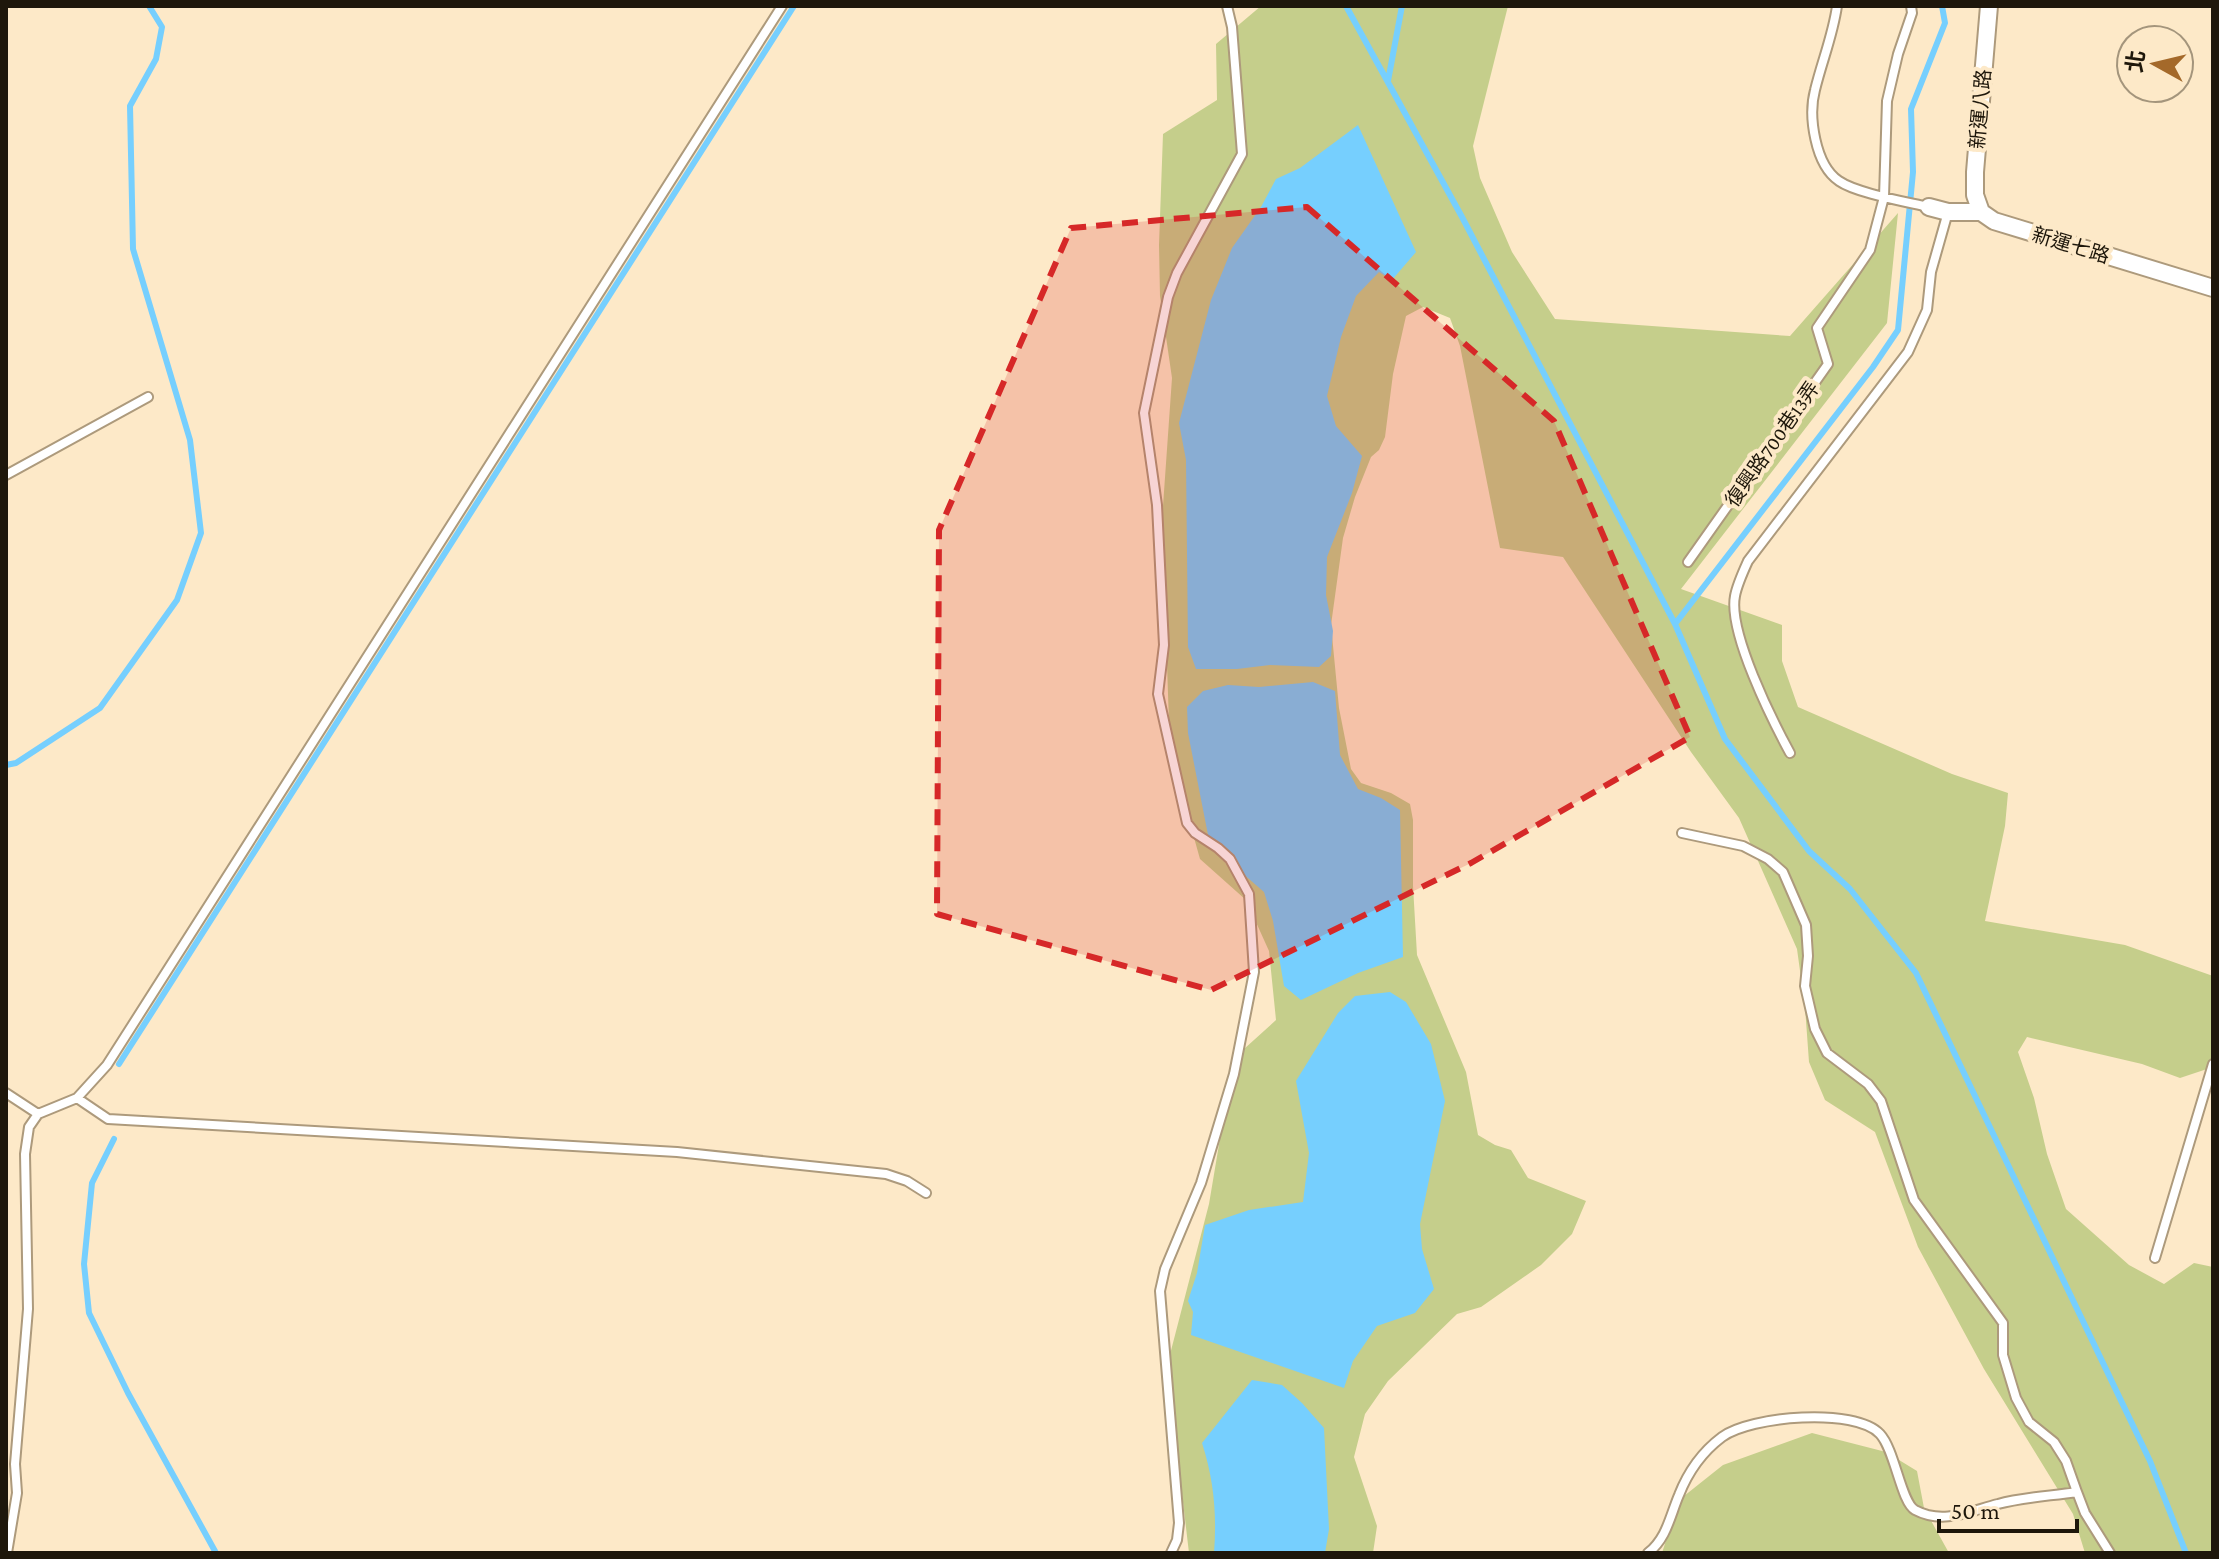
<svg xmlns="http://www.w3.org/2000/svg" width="2219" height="1559" font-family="'Crimson Pro','Noto Sans TC',serif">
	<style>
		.green { fill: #c5ce8b }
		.water { fill: #76cffe }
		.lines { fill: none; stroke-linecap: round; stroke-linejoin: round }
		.stream { stroke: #76cffe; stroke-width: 6 }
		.service-casing { stroke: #ad9a7c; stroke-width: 12 }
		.minor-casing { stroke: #ad9a7c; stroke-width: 20 }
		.service { stroke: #fff; stroke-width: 8 }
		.minor { stroke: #fff; stroke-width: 16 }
		.marked { fill: #d62828; fill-opacity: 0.2; stroke: #d62828; stroke-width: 6; stroke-dasharray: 16 10; stroke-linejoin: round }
		.labels { text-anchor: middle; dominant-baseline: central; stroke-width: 8; stroke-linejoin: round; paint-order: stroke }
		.street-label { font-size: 20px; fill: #1e170b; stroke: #fde9c8 }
	</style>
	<rect width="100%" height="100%" fill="#fde9c8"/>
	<path class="green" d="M1261,6H1508L1473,146L1480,178L1512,252L1555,319L1790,336L1898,213L1887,323L1681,589L1782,625V661L1798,707L1952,774L2008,793L2005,826L1985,921L2125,945L2213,976V1067L2180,1078L2142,1064L2027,1037L2018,1052L2034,1098L2047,1154L2066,1209L2129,1265L2164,1284L2194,1263L2213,1267V1553H2085L2073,1514L1984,1369L1918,1247L1875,1132L1825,1100L1809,1062L1805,1007L1797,949L1739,818L1691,752L1563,557L1500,548L1460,346L1450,318L1423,307L1406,316L1393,374L1385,437L1379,450L1371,457L1355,497L1343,538L1331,625L1339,708L1351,769L1361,783L1391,793L1410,804L1413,820V886L1417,955L1466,1072L1478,1135L1495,1145L1511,1150L1528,1178L1586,1201L1572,1234L1541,1265L1481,1307L1457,1314L1388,1381L1365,1414L1354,1457L1377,1526L1373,1553H1189L1167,1366L1209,1204L1229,1085L1244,1049L1276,1020L1269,951L1246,900L1200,859L1170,752L1162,520L1172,378L1160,296L1159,245L1163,134L1217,100L1216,44Z
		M1812,1433L1886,1452L1917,1471L1924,1508L1949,1553H1662L1679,1500L1723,1465Z"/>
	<path class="water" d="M1358,125L1416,252L1392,280L1379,272L1356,296L1341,337L1327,396L1336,426L1362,456L1352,493L1327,557L1326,595L1333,631L1331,656L1319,667L1270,665L1237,669H1196L1188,647L1186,460L1179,423L1211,300L1232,248L1261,207L1276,179L1300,168Z
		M1313,682L1335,691L1340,755L1358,789L1381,798L1400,810L1403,957L1358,973L1301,1000L1284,986L1273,921L1264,892L1210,845L1188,733L1187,707L1203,691L1228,685L1259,687Z
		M1390,992L1406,1002L1431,1044L1445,1101L1420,1224L1422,1249L1434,1289L1415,1313L1377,1326L1353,1361L1344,1388L1191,1335L1193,1312L1188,1301L1197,1273L1205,1225L1249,1210L1303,1202L1309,1153L1296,1081L1338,1013L1355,996Z
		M1252,1380L1282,1385L1302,1403L1324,1428L1329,1529L1325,1553H1214C1217,1515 1214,1480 1202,1443Z"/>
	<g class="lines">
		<path class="stream" d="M1346,6L1462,217L1675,624
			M1942,6L1945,23L1911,109L1913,172L1898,330L1873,367L1675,624L1725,739L1809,851L1850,889L1916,973L2150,1461L2186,1553
			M1388,81L1402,6
			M6,765L16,763L100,708L177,600L201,533L190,440L133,249L130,106L156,59L162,27L149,6
			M119,1064L794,6
			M114,1139L92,1183L84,1264L89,1313L128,1393L216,1553"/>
		<defs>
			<path id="service" d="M1837,6C1833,35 1822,61 1815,90C1808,116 1815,165 1839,181C1856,193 1907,202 1928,207
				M6,475L148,397
				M1688,562L1828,364L1817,328L1870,250L1884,197L1887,101L1898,54L1912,13L1911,6
				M1790,753C1772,720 1728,632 1735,596C1737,585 1743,572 1748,561L1908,352L1927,310L1931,272L1948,212
				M6,1093L38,1114
				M77,1098L108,1119L677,1152L886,1174L907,1181L926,1193
				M2155,1258L2213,1064
				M2077,1492L2085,1513L2110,1553
				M7,1553L17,1493L15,1464L28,1309L25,1154L29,1127L38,1114L77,1098L107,1065L782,6
				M1171,1553L1177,1540L1179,1523L1160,1291L1165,1269L1201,1183L1234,1074L1254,972L1249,894L1230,859L1218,848L1195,833L1187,823L1158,694L1164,645L1157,505L1144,413L1168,297L1177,273L1242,154L1232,27L1227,6
				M1648,1553C1667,1538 1670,1516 1679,1495C1688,1472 1702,1452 1722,1437C1750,1416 1855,1407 1880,1434C1895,1450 1901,1502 1915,1510C1943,1525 1970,1511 1998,1504C2023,1497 2051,1496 2077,1492L2066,1461L2054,1442L2029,1422L2016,1398L2003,1355V1323L1914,1200L1881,1101L1868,1084L1827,1053L1815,1029L1805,986L1808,956L1806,925L1783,872L1768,859L1743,846L1682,833"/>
			<path id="minor" d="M1929,207L1948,212H1981L1994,221L2213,288
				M1981,212L1975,195V172L1989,6"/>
		</defs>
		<use href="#service" class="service-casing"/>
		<use href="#minor" class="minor-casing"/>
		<use href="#service" class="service"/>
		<use href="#minor" class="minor"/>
	</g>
	<path class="marked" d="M1307,207L1554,421L1690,737L1471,863L1211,990L937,914L939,530L1071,228Z"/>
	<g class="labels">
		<g class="street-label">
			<text transform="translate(1980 109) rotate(-85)">新運八路</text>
			<text transform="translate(2071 245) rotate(17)">新運七路</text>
			<text transform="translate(1772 444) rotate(-55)">復興路700巷13弄</text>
		</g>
	</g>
	<rect width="2219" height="1559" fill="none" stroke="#1e170b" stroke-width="16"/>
	<g transform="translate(2155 64) rotate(278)"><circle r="38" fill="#fde9c8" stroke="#a4957c" stroke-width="2"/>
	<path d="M0-6L14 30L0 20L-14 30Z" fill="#a4692a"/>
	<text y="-12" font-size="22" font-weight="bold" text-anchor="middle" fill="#1e170b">北</text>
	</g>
	<path d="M1939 1519v12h138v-12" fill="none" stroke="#1e170b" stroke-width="4"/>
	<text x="1951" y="1519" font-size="24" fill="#1e170b" stroke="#fde9c8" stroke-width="6" paint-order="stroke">50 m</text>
</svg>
